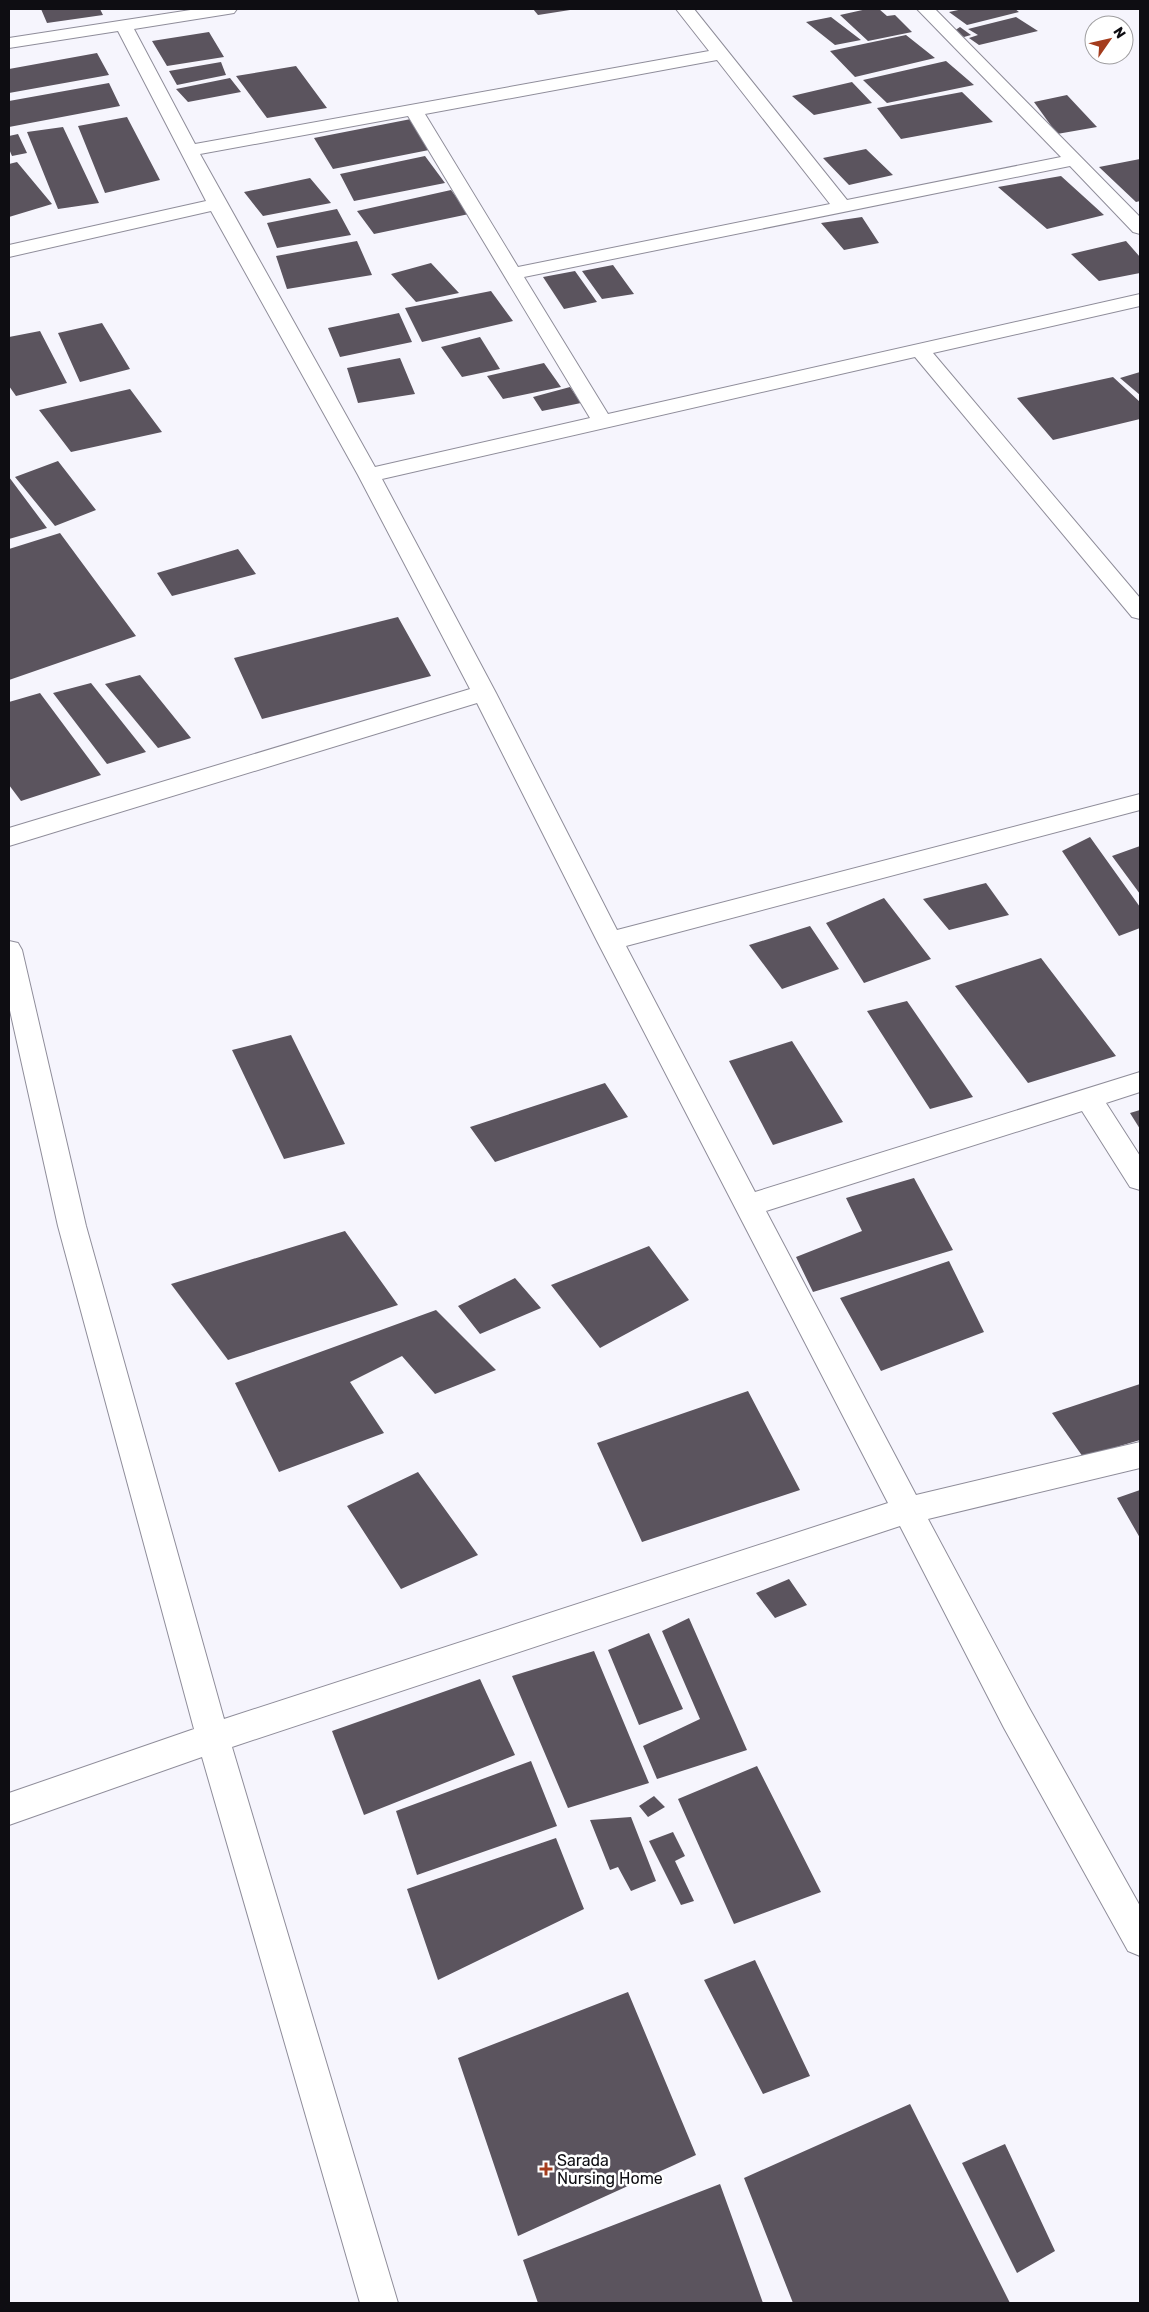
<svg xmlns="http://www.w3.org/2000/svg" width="1149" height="2312" font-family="Rubik,sans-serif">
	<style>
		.building { fill: #5b545e }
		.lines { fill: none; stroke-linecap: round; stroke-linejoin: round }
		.minor-casing { stroke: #8f8d9a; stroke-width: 2 }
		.minor { fill: #fff; fill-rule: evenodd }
		.poi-dot { fill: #a43c1d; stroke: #fff; stroke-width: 2 }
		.labels { text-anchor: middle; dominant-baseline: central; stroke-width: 5; stroke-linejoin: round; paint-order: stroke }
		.near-poi-label { font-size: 16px; fill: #0e0d12; stroke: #fff; text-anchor: start }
	</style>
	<rect width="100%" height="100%" fill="#f6f5fd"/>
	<path class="building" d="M41,9H100L103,15L47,23Z
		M533,9H570V10L538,15Z
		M867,9H879L887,16L895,15L912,32L868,41L840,15Z
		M963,9H1015L1019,12L967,25L949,12Z
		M831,17L861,40L835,45L806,22Z
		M1016,17L1038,31L979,45L969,38L978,35L968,29Z
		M960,27L971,35L964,37L954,31Z
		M209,32L224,57L167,66L152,41Z
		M906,35L935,58L855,77L830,51Z
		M97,53L109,75L9,93V69Z
		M946,61L974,85L887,103L863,80Z
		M221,62L226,75L177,85L169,71Z
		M296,66L327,108L267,118L236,76Z
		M230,78L241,92L188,102L176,89Z
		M852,82L872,103L814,115L792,96Z
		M109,83L120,106L9,127V101Z
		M962,92L993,122L901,139L877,108Z
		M1067,95L1097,127L1057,134L1034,102Z
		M127,117L160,180L105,193L78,126Z
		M411,119L429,150L333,169L314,138Z
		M63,127L99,203L58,209L27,132Z
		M18,134L27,153L12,156L9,149V136Z
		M866,149L893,175L849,185L823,158Z
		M425,156L445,183L354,201L340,174Z
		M1140,159V201L1136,202L1099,167Z
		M17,162L52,204L9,217V164Z
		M1061,176L1104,215L1047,229L998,187Z
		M310,178L331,203L263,216L244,192Z
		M451,190L469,214L374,234L357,211Z
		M337,209L351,235L277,248L267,223Z
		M862,217L879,243L844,250L821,223Z
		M357,241L372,275L287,289L276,256Z
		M1126,241L1140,257V273L1099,281L1071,254Z
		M431,263L459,293L416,302L391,274Z
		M613,265L634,294L602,299L582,271Z
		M575,271L597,302L564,309L543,277Z
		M491,291L513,321L422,342L405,308Z
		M399,313L412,342L340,357L328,328Z
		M102,323L130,369L80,382L58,333Z
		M40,331L67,383L16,396L9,386V337Z
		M480,337L500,369L462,377L441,347Z
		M400,358L415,394L358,403L347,368Z
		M544,363L561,387L503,399L487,376Z
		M1140,372V395L1120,378Z
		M1113,377L1140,402V419L1053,440L1017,398Z
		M570,387L581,403L542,411L533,397Z
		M130,389L162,432L71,452L39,410Z
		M58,461L96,510L55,526L15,477Z
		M9,477L47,528L9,539Z
		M60,533L136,636L9,680V549Z
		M238,549L256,574L172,596L157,573Z
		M398,617L431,676L262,719L234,658Z
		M140,675L191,738L158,748L105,684Z
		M91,683L146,752L107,764L53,693Z
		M40,693L101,775L21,801L9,785V702Z
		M1090,837L1140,907V928L1119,936L1062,851Z
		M1140,846V894L1112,856Z
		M986,883L1009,915L949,930L923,899Z
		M884,898L931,959L864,983L826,923Z
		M810,926L839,969L782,989L749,945Z
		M1041,958L1116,1056L1028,1083L955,986Z
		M907,1001L973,1097L930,1109L867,1011Z
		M291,1035L345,1144L284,1159L232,1050Z
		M792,1041L843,1122L773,1145L729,1061Z
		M605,1083L628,1117L495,1162L470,1127Z
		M1140,1110V1129L1130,1113Z
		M914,1178L953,1250L813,1292L796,1257L862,1231L846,1198Z
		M345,1231L398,1305L228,1360L171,1284Z
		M649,1246L689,1300L600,1348L551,1285Z
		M949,1261L984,1332L881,1371L840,1298Z
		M515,1278L541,1308L480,1334L458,1306Z
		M436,1310L496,1370L435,1394L402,1356L350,1382L384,1433L279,1472L235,1383Z
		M1140,1384V1440L1083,1457L1052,1413Z
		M748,1391L800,1490L642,1542L597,1443Z
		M418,1472L478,1555L401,1589L347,1506Z
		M1140,1490V1538L1117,1498Z
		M789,1579L807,1605L775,1618L756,1593Z
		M689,1618L747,1750L657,1779L643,1746L700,1719L662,1631Z
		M649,1633L683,1709L639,1725L608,1650Z
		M594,1651L649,1783L568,1808L512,1676Z
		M480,1679L515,1755L364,1815L332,1731Z
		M531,1761L557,1826L417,1875L396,1811Z
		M757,1766L821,1892L734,1924L678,1799Z
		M654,1796L665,1807L648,1817L639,1806Z
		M631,1817L656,1881L631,1891L618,1867L610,1870L590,1820Z
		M673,1832L685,1856L675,1861L694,1901L681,1905L649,1841Z
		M556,1838L584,1909L438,1980L407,1889Z
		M755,1960L810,2076L763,2094L704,1980Z
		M628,1992L696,2155L518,2236L458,2058Z
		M910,2104L1010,2303H793L744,2178Z
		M1005,2144L1055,2251L1017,2273L962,2163Z
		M720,2184L763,2303H538L523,2260Z"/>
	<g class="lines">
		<defs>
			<path id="minor" d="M197,9H237L234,13L228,14L134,29L195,144L709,51L676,9H694L847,200L1061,157L917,9H935L1140,217V234L1133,232L1070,166L524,277L608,414L1140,294V306L933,353L1140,598V619L1132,617L915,357L382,479L496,693L617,930L1140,794V810L626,946L755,1192L1140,1072V1092L1106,1103L1140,1156V1190L1130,1187L1082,1111L766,1211L916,1495L1140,1442V1468L928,1519L1028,1706L1140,1906V1956L1128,1951L1004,1728L900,1526L232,1747L398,2303H360L202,1757L9,1825V1793L194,1729L58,1226L9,1006V941L18,943L22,950L86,1226L224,1719L888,1503L597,941L477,703L9,846V828L470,689L358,475L211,211L9,257V245L206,201L118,31L9,48V38ZM717,60L830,204L518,267L425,114ZM408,116L590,418L375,467L200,154Z"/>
		</defs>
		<use href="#minor" class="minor-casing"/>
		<use href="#minor" class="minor"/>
	</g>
	<path class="poi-dot" d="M543.5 2161.5h5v5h5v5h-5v5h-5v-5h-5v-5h5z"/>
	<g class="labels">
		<g class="near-poi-label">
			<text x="557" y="2160">Sarada<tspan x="557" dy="18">Nursing Home</tspan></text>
		</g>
	</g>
	<rect width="1149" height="2312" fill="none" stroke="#0e0d12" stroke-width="20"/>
	<g transform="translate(1109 40) rotate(56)"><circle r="24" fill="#ffffff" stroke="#9f9ea0"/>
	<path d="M0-4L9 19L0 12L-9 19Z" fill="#a43c1d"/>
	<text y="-8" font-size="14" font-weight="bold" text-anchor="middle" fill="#0e0d12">N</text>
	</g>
</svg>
